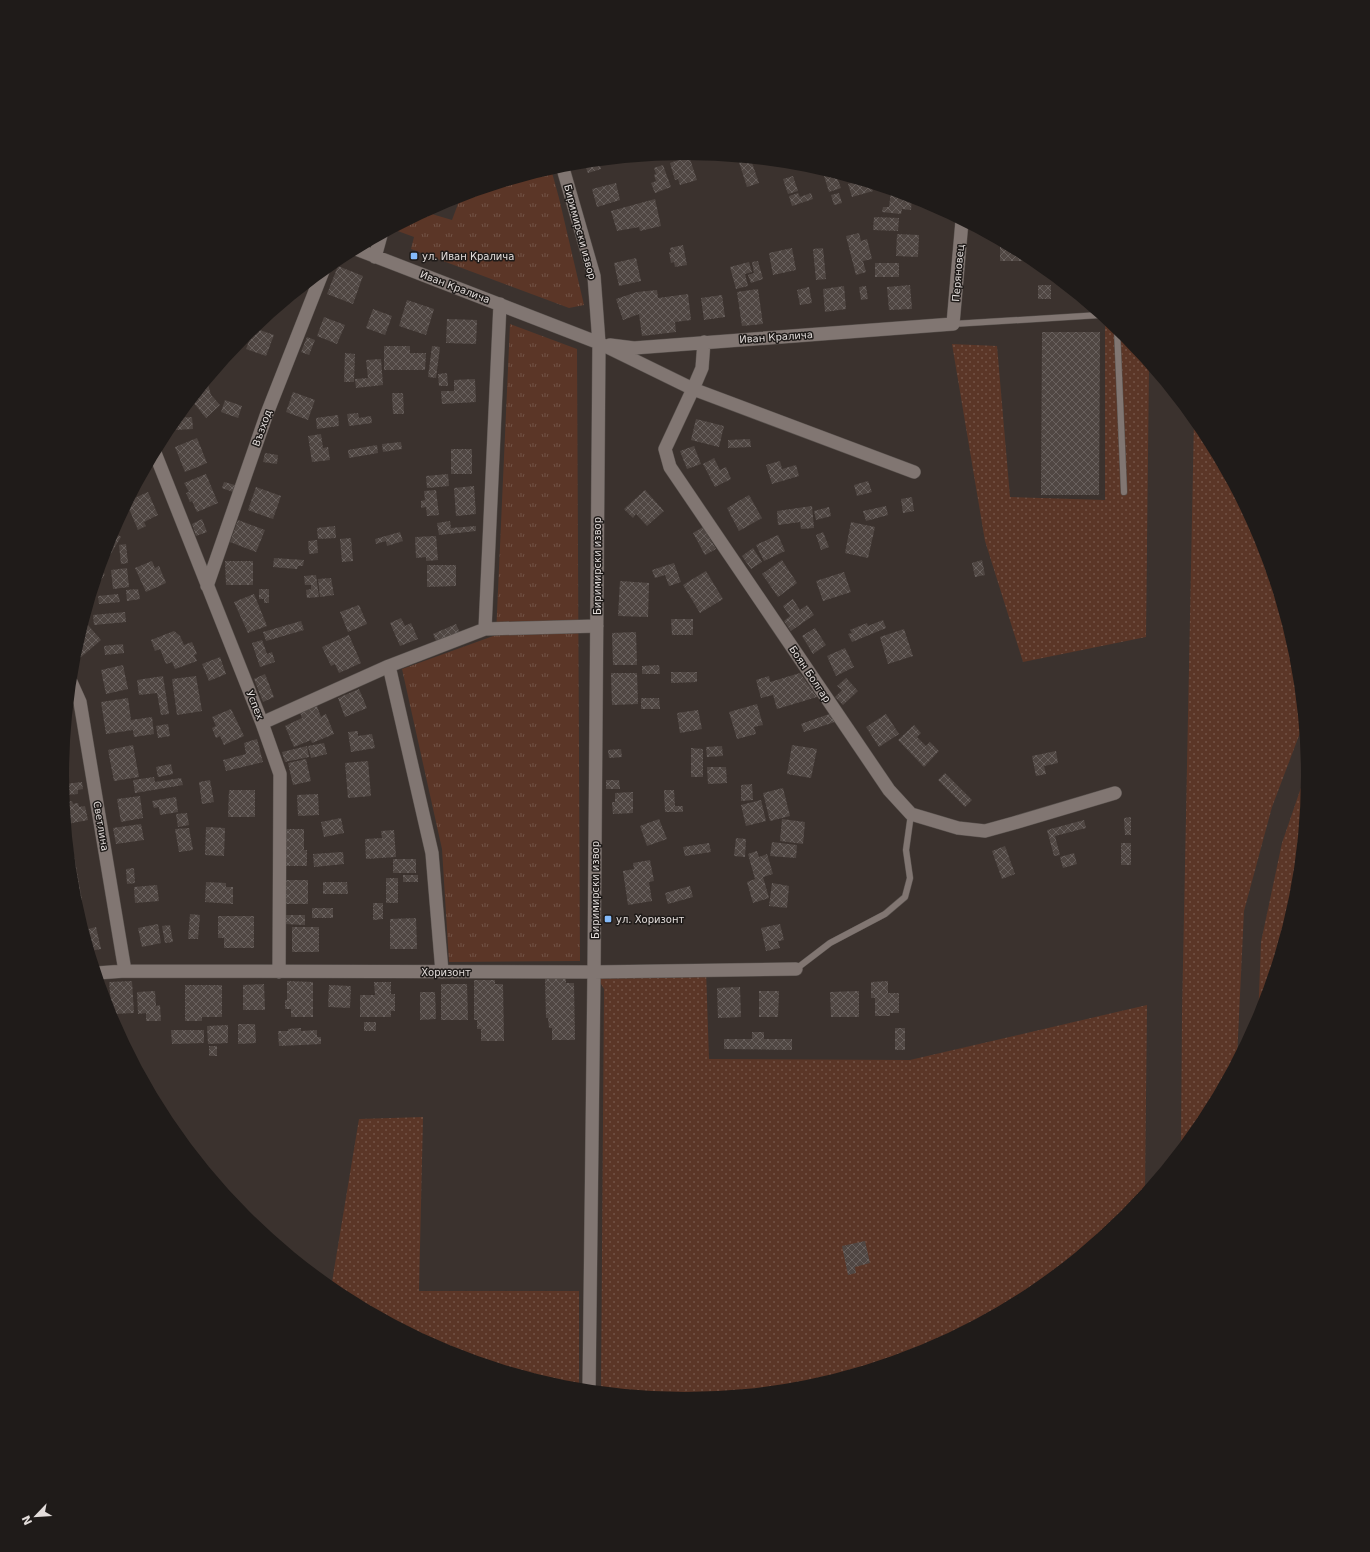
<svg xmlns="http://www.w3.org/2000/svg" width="1370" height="1552" font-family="'DejaVu Sans',sans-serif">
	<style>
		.grass { fill: url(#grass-dots) }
		.park { fill: url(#park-tufts) }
		.building { fill: url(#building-cross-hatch) }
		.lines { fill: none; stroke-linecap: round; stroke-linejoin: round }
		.lane-casing { stroke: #58514d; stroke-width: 7 }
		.street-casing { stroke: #58514d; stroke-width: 14 }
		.lane { stroke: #817672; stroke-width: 6 }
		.street { stroke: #817672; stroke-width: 13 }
		.poi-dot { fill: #85bbfb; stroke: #1f1b19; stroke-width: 1.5 }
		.labels { text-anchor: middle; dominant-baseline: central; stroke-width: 3; stroke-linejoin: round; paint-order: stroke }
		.street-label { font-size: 10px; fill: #e3dddb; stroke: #1f1b19 }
		.poi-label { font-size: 10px; fill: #e3dddb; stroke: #1f1b19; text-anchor: start }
	</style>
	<defs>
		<pattern id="grass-dots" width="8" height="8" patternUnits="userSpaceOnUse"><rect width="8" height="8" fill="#5b3627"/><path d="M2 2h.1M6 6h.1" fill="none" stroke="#725346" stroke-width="1.8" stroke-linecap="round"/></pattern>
		<pattern id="park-tufts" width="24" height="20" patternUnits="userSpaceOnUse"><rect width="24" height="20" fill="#5b3627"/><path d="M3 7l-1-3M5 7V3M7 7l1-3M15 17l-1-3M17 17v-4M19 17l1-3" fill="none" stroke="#725346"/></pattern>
		<pattern id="building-cross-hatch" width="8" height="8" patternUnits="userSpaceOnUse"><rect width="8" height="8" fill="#504743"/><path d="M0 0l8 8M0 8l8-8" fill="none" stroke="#69615e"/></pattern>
	</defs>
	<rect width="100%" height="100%" fill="#3b322e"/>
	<path class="grass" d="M1105,318L1126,336L1149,365L1146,637L1023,662L985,541L952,344L997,346L1010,497L1105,500Z
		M1194,419L1203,430L1261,538L1296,655L1303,725L1272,807L1244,911L1237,1058L1203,1122L1181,1149L1182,1014Z
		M1307,770L1308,776L1296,898L1258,1020L1261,942L1282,843Z
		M706,970L709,1059L910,1060L1147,1005L1145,1192L1125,1217L1031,1294L923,1352L806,1387L685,1399L601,1391L604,989L594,972Z
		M423,1117L419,1291H579V1389L563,1387L446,1351L339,1294L331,1288L359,1119Z"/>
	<path class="park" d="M551,169L559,198L584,305L569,308L411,249L414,237L395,230L396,228L425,212L452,220L461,196Z
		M510,324L577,349L580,961L449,962L442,849L402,669L496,635Z"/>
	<path class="building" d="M689,156L697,180L680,185L678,179L675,180L670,163Z
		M738,159L751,160L759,183L747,187Z
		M610,160L599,164L601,169L588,173L584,163Z
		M663,165L671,187L655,193L651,183L656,181L654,175L656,174L654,168Z
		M822,170L838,175H836L841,188L829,192Z
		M793,176L798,191L788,194L783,179Z
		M856,180L870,184L873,191L852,197L848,184L856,181Z
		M616,183L620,200L597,207L592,189Z
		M891,191L912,197L911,210L902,209L901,214L882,212L883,207H889Z
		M798,193L800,197L811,193L813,199L792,206L789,196Z
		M839,193L842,203L834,205L831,195Z
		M655,199L661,226L640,231L639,227L617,231L611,211Z
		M874,217L899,218L898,231L873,230Z
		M859,233L861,241L867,239L872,259L863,261L866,272L856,275L846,236Z
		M897,234L919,235L918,257L896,256Z
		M1000,241L1026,255V261H1000Z
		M683,245L687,265L675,267L674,262L671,263L669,252H671L670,248Z
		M792,248L796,270L773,275L769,253Z
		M823,248L826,279L816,280L813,249Z
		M636,258L641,281L619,286L614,263Z
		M758,261L763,279L751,283L748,275L754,273L752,262Z
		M749,262L752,272L745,274L748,286L736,289L730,267Z
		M875,263H899V277H875Z
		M338,266L363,276L353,304L327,294Z
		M910,285L912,309L889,310L887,287Z
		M1038,285H1051V299H1038Z
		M844,286L846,309L825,312L823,289Z
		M866,286L868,299L861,300L859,287Z
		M809,287L812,303L800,305L797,290Z
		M758,289L763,324L742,326L737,292Z
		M657,290L658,298L688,294L691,320L675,322L676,332L642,336L639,314L623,320L616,299L637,292Z
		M722,295L725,317L704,320L701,298Z
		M407,300L434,309L426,335L399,326Z
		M373,309L392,316L385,335L366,328Z
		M324,317L345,325L337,344L317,336Z
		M447,319L477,320L476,344L446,343Z
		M254,328L274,335L266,356L246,349Z
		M1042,332H1100L1099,495H1041Z
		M307,337L315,340L309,355L301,352Z
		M384,346H410V353H426L425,370H384Z
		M432,346L440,347L436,378L428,377Z
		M345,353L355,354L354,382H344Z
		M381,359L383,385L356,388L355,379L368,378L366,360Z
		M447,373L448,386H439L438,374Z
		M475,379L476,402L442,404L441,391H454V380Z
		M207,381L211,395L220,405L206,418L193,402L192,399Z
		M293,392L315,400L308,420L286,412Z
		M392,393H403L404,414H393Z
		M225,400L242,406L238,418L221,412Z
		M358,413L359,418L371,416L372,423L349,426L347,414Z
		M338,415L339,426L317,429L316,418Z
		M192,417L193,429L175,430V420L176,418Z
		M696,419L724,426L719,447L691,440Z
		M321,434L323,448L328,447L330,460L312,462L308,436Z
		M197,438L207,463L185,472L175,447Z
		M750,439L751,447L728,448V440Z
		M401,442L402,449L383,452L382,444Z
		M377,445L378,453L349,458L348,450Z
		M694,446L701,464L687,469L680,451Z
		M451,449H472V474H451Z
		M265,453L278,455L277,464L263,462Z
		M714,458L720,470L726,467L731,479L715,487L703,464Z
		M780,461L782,469L796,465L799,476L772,484L766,465Z
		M206,474L218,503L197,512L192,501L190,502L186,493L189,492L184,483Z
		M448,474L449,486L427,488L426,476Z
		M868,481L872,492L857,496L854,485Z
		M224,482L235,485L233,492L222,488Z
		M474,486L476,514L456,516L454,488Z
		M256,487L281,496L273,519L248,510Z
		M436,490L439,515L427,516L426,507L421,508V501L425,500L424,491Z
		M645,490L664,511L647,526L636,514L633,518L624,509Z
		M148,492L158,515L144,522L146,526L138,530L127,504L130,500Z
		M749,495L762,518L739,531L727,508Z
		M912,497L914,511L903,513L901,499Z
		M812,506L814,528L801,529L800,522L778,525L777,511Z
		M886,506L888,515L866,521L863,511Z
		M829,507L831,516L816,520L814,511Z
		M202,519L207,532L196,536L192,524Z
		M238,520L265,530L256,552L230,542Z
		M450,521L451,528L476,526V531L439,535L437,523Z
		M851,522L875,527L868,558L845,553Z
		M335,526L336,538L318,539L317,528Z
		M703,527L716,549L705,555L693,533Z
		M113,532L121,537L107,560L103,558Z
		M400,532L403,541L387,546L386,541L376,544L375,539Z
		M823,532L829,547L821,550L816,535Z
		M778,535L785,551L764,561L756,545Z
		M436,536L438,560L426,561V557L416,558L415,537Z
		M351,538L353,561L342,562L340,539Z
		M317,540L318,553L309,554L308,541Z
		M126,544L128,563L121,564L119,545Z
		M753,548L762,562L751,569L742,556Z
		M274,558L304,560L303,566H298L297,569L273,567Z
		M782,560L797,583L778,597L762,574Z
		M982,560L985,575L975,577L972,563Z
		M152,561L155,568L159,566L166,583L146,592L135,568Z
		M225,561H253V585H226Z
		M674,563L681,582L669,586L665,575L655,578L652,570Z
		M427,565H456V586L427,587Z
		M127,568L129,587L113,589L111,570Z
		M99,571L105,574L93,592Z
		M706,571L723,599L700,613L683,585Z
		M844,572L851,592L823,601L816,581Z
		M316,575L319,597L307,598L306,590L311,589V585H305L304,576Z
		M331,578L334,595L320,597L318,579Z
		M620,581L649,583L648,617L618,616Z
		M138,589L140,599L127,601L126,590Z
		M259,589H269V603H264V599H259Z
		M118,594L120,602L99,604L98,596Z
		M254,594L267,626L248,633L234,602Z
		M793,599L800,610L807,605L814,615L791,631L784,621L790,616L783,606Z
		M359,605L367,624L348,632L340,612Z
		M125,612L126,622L94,625L93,615Z
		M401,618L405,626L411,623L418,639L400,646L390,623Z
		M671,619H693V635H672Z
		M883,620L886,628L852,642L848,634L852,633L850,630L867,623L868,626Z
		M301,621L304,630L266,641L263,632Z
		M456,624L460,633L437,643L433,634Z
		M88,625L101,640L80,658L75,652L81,631Z
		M815,628L826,645L813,654L802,636Z
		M904,629L913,656L888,664L880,637Z
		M174,631L180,636L184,645L192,642L197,654L194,655L197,661L175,669L172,662L166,664L160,649L155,651L151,640Z
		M636,632L637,665H613L612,633Z
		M349,635L361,663L339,673L335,664L331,666L322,647Z
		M262,640L267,654L272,652L275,662L260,667L252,643Z
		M123,644L124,653L105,655L104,646Z
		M845,648L854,667L836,676L827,656Z
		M220,657L226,674L209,681L202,664Z
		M123,665L128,689L106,694L101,670Z
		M659,665L660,674H642V666Z
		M671,672H697V682L671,683Z
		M611,673H637L638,704L612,705Z
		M800,673L817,697L777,709L773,695L761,698L756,680L769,676L770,682Z
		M265,674L274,697L263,702L254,679Z
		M163,676L169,714L161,715L157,693L139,695L137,680Z
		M196,676L202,711L177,715L172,679Z
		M846,678L858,691L843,705L835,697L842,690L837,686Z
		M359,689L367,708L345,717L338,698Z
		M128,698L131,720L152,717L154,734L134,737L133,730L106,734L101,702Z
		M641,698H659L660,709H641Z
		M757,704L763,725L754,727L756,734L737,739L729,712Z
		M317,706L321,717L326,714L334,734L312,743L311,740L294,747L285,726L302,718L300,713Z
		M231,709L244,736L224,745L220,736L216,738L212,728L216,726L212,717Z
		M698,710L702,729L680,733L677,713Z
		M832,713L835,722L804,732L801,724Z
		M886,714L899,734L879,747L866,727Z
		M168,724L170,736L158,738L156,726Z
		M914,725L921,733L917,737L926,746L930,742L939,751L924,767L898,740Z
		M358,731V736L372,734L375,748L351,752L348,732Z
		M257,739L263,762L226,771L223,760L246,754L244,743Z
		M324,743L327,754L311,758L308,746Z
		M133,745L139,777L114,781L108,750Z
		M792,745L817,749L811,778L787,774Z
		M307,746L309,757L285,762L282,752Z
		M722,746L723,756L707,757L706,747Z
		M691,748L703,749V777H691Z
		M621,749L622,757L609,758L608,750Z
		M1056,751L1058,763L1044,766L1046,774L1036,776L1032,756Z
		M306,759L311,781L293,785L288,763Z
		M368,761L371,796L348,798L345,763Z
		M171,764L173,774L158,777L156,767Z
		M707,767H726L727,783L708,784Z
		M945,773L972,800L965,807L938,780Z
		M154,777L155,782L181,778L183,785L135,793L133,780Z
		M210,780L214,802L202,804L199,782Z
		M606,780H619L620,789H606Z
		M82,782L83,789L78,790V794L66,795L65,784Z
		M752,784L753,800L741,801V785Z
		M783,788L790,816L770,821L763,793Z
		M229,790H255V817H228Z
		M664,790H674L675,806H683V812H665Z
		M633,792V813L613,814L612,802H615V793Z
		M318,794L319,815L298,816L297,795Z
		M140,796L143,818L121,822L117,799Z
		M176,797L178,812L160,815L159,807L154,808L152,801Z
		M761,800L766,821L746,826L741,805Z
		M72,801L73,804L78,803L79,807L85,806L88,820L67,824L65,802Z
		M187,813L189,825L178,827L176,814Z
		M1131,817V835H1125L1124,818Z
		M341,818L344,833L324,837L321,822Z
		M659,819L667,839L647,846L640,826Z
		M782,819L805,822L803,844L780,841Z
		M1084,820L1086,828L1055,836L1060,855L1054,856L1047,830Z
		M141,824L144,840L116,844L113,828Z
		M206,827L225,828L224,856L205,855Z
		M189,828L193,850L179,852L175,829Z
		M286,829H304V850H307V866H286Z
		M394,830L396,857L366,859L365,839L382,838L381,831Z
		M71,838L82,900L75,901L68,839Z
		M736,838L746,839L745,857L734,856Z
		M772,842L797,845L796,858L770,856Z
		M709,843L711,852L685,856L683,847Z
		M1121,843H1131V865H1121Z
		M1005,846L1015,874L1002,879L992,851Z
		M757,851L759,857L767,854L773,874L763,877L769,898L753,903L747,882L755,879L748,854Z
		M343,852L344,864L314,867L313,854Z
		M1074,853L1077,864L1063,868L1060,857Z
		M393,859H416V873H393Z
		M650,860L654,881L649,882L652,901L628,905L623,871L634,869L633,863Z
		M134,868L135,883L127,884L126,869Z
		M403,875H418V882H403Z
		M386,878H398V903H386Z
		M286,880H308V904H286Z
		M206,882L226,883V887H233V904L205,902Z
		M323,882H347L348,894H323Z
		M772,883L789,886L787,908L769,906Z
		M157,885L159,901L135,903L134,887Z
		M690,886L693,897L668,904L665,893Z
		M373,903H383V919L373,920Z
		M312,908H333V918H312Z
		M190,914L200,915L198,939H188Z
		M285,915H305V925L285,924Z
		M218,916H254V948H224V938H218Z
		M416,918L417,949H390V919Z
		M158,924L161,943L142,947L138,928Z
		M780,924L784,940L778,941L780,948L766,951L761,928Z
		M170,925L173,942L165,943L162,926Z
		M96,927L101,949L90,951L84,930Z
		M292,927H319V952H292Z
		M545,979H566V983H574L575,1040H552V1028H549L548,1018H546Z
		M474,980H495V984H503L504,1041H481V1029H477V1020H474Z
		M132,981L134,1013L112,1014L109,982Z
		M287,981L313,982V1017H291V1009H285V1000H287Z
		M888,981V993H899V1013H890V1016H875V998H871V982Z
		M374,982H391V994H395V1011H391V1017H360V995H375Z
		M264,984L265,1010H243V985Z
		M441,984H467L468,1020H441Z
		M185,985H222V1017H202V1021H185Z
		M329,985L351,986L350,1008L328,1007Z
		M740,987L741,1017L718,1018L717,988Z
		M155,991L156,1006L160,1005L161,1021H146V1013L138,1014L137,992Z
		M759,991H779L778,1017H759Z
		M859,991V1017H831L830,992Z
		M420,992H435L436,1019L420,1020Z
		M364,1022H376V1031H364Z
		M238,1024H255L256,1043L238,1044Z
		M228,1025V1043L208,1044L207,1026Z
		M301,1028V1031L317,1030V1037H321V1044L279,1046L278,1031H288V1029Z
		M895,1028H905V1050H895Z
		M171,1030H204V1043L172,1044Z
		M752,1032H764V1039H792V1050L724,1049V1039H752Z
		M209,1046H217V1056H209Z
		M865,1241L870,1263L855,1267L856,1273L848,1275L842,1246Z"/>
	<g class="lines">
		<defs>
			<path id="lane" d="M953,324L1100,315
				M1117,329L1124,492
				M796,969L830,943L885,914L905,897L910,878L906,850L911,814"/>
			<path id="street" d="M562,165L594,276L599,343L594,972L589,1390
				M356,249L599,343L693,389L914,472
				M375,257L381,235
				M704,342L702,368L693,389L665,449L670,467L889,790L911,814L958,828L985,831L1014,823L1115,793
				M610,345L634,348L953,324L962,221
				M155,453L262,723L280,774L279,972
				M207,586L266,416L323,271
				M485,629L500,304
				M389,666L432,853L442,972
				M71,682L80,702L125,971
				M262,723L389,666L485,629L597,626
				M97,973L125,971L594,972L796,969"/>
		</defs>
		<use href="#lane" class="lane-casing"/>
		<use href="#street" class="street-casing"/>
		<use href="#lane" class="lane"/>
		<use href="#street" class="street"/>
	</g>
	<g class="poi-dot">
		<rect x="410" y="252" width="8" height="8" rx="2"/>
		<rect x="604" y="915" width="8" height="8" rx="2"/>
	</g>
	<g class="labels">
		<g class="street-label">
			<text transform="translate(580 232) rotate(75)">Биримирски извор</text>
			<text transform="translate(958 273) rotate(-85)">Перяновец</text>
			<text transform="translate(455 287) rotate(21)">Иван Кралича</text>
			<text transform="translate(776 337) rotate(-4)">Иван Кралича</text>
			<text transform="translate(262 428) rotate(-70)">Възход</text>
			<text transform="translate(597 566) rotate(-90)">Биримирски извор</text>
			<text transform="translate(810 674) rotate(56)">Боян Болгар</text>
			<text transform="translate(255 705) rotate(68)">Успех</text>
			<text transform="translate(101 826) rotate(80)">Светлина</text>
			<text transform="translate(595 890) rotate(-90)">Биримирски извор</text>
			<text x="446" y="972">Хоризонт</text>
		</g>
		<g class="poi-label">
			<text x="422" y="256">ул. Иван Кралича</text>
			<text x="616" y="919">ул. Хоризонт</text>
		</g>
	</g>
	<path d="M0 0H1370V1552H0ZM69 776a616 616 0 1 1 1232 0a616 616 0 1 1-1232 0Z" fill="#1f1b19" fill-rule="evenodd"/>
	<g transform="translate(36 1516) rotate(245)" stroke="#1f1b19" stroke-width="3" paint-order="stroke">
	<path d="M0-3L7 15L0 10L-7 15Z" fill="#e3dddb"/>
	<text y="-6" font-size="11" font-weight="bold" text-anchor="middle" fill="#e3dddb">N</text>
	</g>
</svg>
